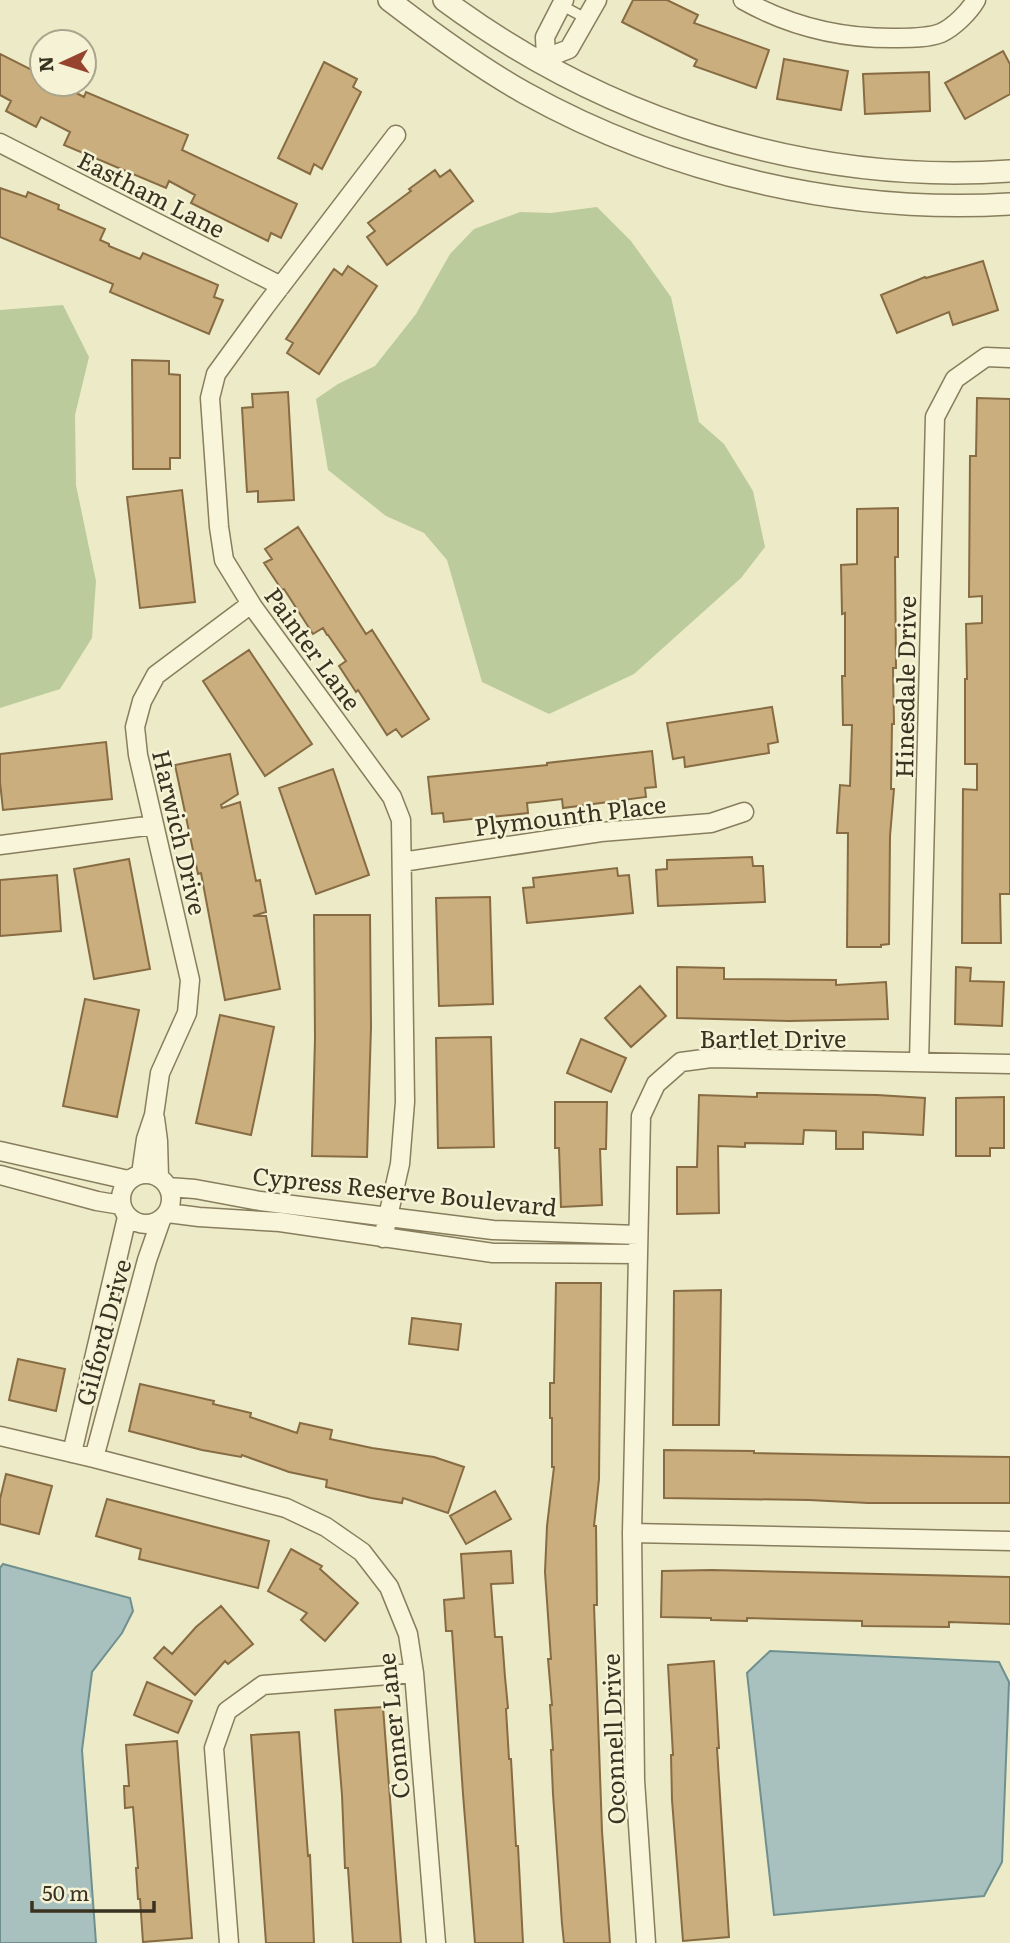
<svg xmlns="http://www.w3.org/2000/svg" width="1010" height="1943" font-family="Literata,serif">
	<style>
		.green { fill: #bbcb9b }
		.water { fill: #a8c1bf; stroke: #6f908e; stroke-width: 2 }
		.building { fill: #caae7e; stroke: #876c43; stroke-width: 2 }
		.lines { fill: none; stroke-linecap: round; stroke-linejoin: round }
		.service-casing { stroke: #887d5d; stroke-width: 12 }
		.minor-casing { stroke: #887d5d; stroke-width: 21 }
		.tertiary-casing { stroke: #887d5d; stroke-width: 24 }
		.service { stroke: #f8f5da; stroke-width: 9 }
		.minor { stroke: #f8f5da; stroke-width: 18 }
		.tertiary { stroke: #f8f5da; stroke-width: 21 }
		.labels { text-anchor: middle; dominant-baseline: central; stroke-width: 5; stroke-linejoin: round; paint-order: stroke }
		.street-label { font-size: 24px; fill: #393220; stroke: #f5f2d6 }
	</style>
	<rect width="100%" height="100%" fill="#edeac7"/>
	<path class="green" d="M597,207L631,241L671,297L699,422L724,444L753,491L765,547L741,578L634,674L549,714L482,682L447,560L424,533L386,516L328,470L316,399L338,384L375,366L416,314L450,254L474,229L520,212L551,213Z
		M63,305L89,357L75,415L76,485L96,581L92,638L60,689L0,708V310Z"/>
	<path class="water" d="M3,1564L130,1598L133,1611L122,1633L92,1672L82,1750L96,1943H0V1568Z
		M770,1651L999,1662L1009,1682L1002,1862L984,1896L774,1915L747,1673Z"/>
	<path class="building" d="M633,0H667L698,15L694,23L769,50L756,88L694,66L697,60L622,22Z
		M1003,51L1010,64V94L965,119L945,83Z
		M0,54L42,75V84H59L84,97L86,92L188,135L182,150L297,204L281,238L271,233L268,241L191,203L195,195L169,181L166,188L64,145L70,132L41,117L36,127L6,111L11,101L0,95Z
		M784,59L848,71L841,110L777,99Z
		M324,62L357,79L353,87L361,92L322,169L314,164L310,174L278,158Z
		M929,72L930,111L865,114L863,74Z
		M435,170L440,177L450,170L473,201L387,265L367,237L375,231L368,223L411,191L409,189Z
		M0,188L26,197L28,192L59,205L58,209L105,229L100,240L109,244V246L140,259L143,253L218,285L214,297L223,300L209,334L110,292L113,284L0,237Z
		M983,261L998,310L953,325L949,312L897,333L881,295L925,277L926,278Z
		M348,266L377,286L319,374L287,353L293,343L286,339L334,269L342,275Z
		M132,360L169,361V374L180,375V458H170V469H133Z
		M288,392L294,500L258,502V491L247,492L242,408L253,407L252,394Z
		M977,398L1010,399V894H1000L1001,943H962L963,789L977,790V764H965V679H967L966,624L982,623V596L969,597L970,456H976Z
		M182,490L195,602L140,608L127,497Z
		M898,508V557H895L896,668H893L894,724H892L891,789H894L890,836L889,944L881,945V947H847L848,833H837L840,785L850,786L852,725H843L842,676H845V613L842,614L841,565L857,564V509Z
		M298,527L366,634L372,630L429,719L402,737L396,729L387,735L358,690L356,692L339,666L346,661L328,635H327L323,628L313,634L284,589L282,590L264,563L272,559L265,549Z
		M249,650L312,744L265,776L203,681Z
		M772,707L778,742L768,744L769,753L685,767L684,757L673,759L667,723Z
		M106,742L112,799L3,810L0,782V754Z
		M652,751L656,787L645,788L646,797L563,808L562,799L537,802L527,803L528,813L444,822L443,813L432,814L428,777L547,765V763Z
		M230,754L238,794L221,805L222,808L240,802L256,881L260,880L266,912L253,916H266L280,989L225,1000L201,873L198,874L175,765Z
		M333,769L369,875L316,894L279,788Z
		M752,857L753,866H763L765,902L658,906L656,870L667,869V860Z
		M129,859L150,969L94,979L74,869Z
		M617,868L618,876L629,875L633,913L527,923L523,888L534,887L533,878Z
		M57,875L61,931L0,936V880Z
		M490,897L493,1004L439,1006L436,898Z
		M314,915H370L371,1027L367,1157L312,1156L315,1038Z
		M677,967L724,968V979L836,980V985L886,982L888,1019L789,1021L677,1018Z
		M956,967L971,968L970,981L1004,982L1002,1026L955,1024Z
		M640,986L666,1016L631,1047L605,1018Z
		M85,999L139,1010L117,1117L63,1106Z
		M220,1015L274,1027L251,1135L196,1123Z
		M491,1037L494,1147L438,1148L436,1038Z
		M581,1039L626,1058L611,1092L567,1073Z
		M757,1093L877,1095L925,1098L923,1135L863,1132V1149H836V1131L804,1130L803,1144L745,1143V1147L718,1146L719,1213L677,1214V1167H697L699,1095L757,1097Z
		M1004,1097V1148H990V1156H956V1098Z
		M555,1102H607L606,1149H600L602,1205L561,1207L559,1148H555Z
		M556,1283H601L599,1479L594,1526H596L597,1605H594L602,1831L610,1943H564L562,1924L553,1794L551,1750H553L550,1705H552L548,1659H551L545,1572L547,1526L554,1467H552V1418H550V1383H554Z
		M721,1290L719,1425H673L674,1291Z
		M412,1318L461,1324L458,1350L409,1344Z
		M18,1359L65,1369L56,1411L9,1400Z
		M140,1384L214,1401L213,1404L251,1413L250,1417L297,1433L300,1423L332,1430L330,1439L372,1448L434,1457L464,1467L448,1513L403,1498L402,1503L371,1498L326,1487L327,1480L289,1472L242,1455L241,1457L202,1450L129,1431Z
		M664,1450L754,1451V1453L850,1455L1010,1457V1503H868L809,1500L664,1498Z
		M6,1474L52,1486L39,1534L0,1524V1499Z
		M495,1491L511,1519L466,1544L450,1516Z
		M107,1499L269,1541L258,1588L139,1559L141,1549L96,1536Z
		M291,1549L322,1566L320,1569L358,1603L325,1641L301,1620L307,1613L268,1591Z
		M511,1551L513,1583L491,1584L495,1637H502L505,1677L508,1708L506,1709L509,1759H511L516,1846H518L523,1943H475L463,1794L452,1631H446L444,1600L464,1598L461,1554Z
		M712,1570L1010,1577V1624L949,1622V1627L862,1626V1621L747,1618V1621L711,1620V1618L661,1617L662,1571Z
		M221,1606L253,1644L228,1664L225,1661L195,1695L154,1658L164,1647L172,1654L196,1627Z
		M714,1661L719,1748H717L729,1937L683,1941L672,1800L671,1755H673L668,1665Z
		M147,1682L192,1701L178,1733L134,1715Z
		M383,1707L401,1943H353L348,1868H345L342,1795L335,1710Z
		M299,1732L308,1856L310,1855L314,1943H266L251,1735Z
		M177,1741L192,1938L143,1942L140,1899H138L136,1868H138L133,1807L125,1808L124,1786H129L126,1745Z"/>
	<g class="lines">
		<defs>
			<path id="service" d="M561,5L587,19"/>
			<path id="minor" d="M564,0L545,37L546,58L569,49L597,0
				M743,0C791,27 843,39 898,38C912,38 928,38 941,33C954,27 969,12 976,0
				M0,143L281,286
				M0,845L154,825
				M402,862L601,832L711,823L744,812
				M919,1062L935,417L955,379L986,357L1010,358
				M155,1118L158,1141L159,1177
				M0,1151L128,1180
				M121 1199a25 25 0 1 1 50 0a25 25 0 1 1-50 0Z
				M141,1174L146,1139L154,1115L160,1073L187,1013L190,980L138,755L135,727L142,701L156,675L251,604
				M0,1175L97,1201L121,1205
				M168,1187L195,1189L260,1201L493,1230L638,1235
				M168,1213L199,1217L280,1222L493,1253L637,1254
				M383,1238L400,1164L405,1102L401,820L392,797L253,607L224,560L219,527L210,398L216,374L264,308L396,135
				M0,1436L94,1458L286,1508L326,1527L362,1552L389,1587L408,1634L414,1673L436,1943
				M72,1453L127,1217
				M94,1458L147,1260L161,1220
				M632,1533L1010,1541
				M229,1943L214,1748L227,1711L263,1685L414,1673
				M646,1943L635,1780L632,1533L641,1116L656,1084L681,1062L711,1058L1010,1064"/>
			<path id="tertiary" d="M389,0C432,33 477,66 525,93C671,174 843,214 1010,204
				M444,0C606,120 808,185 1010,171"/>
		</defs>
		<use href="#service" class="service-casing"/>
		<use href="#minor" class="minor-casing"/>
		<use href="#tertiary" class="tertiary-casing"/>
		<use href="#service" class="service"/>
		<use href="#minor" class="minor"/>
		<use href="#tertiary" class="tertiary"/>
	</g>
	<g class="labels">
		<g class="street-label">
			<text transform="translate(152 193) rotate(27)">Eastham Lane</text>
			<text transform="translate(314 648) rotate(54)">Painter Lane</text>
			<text transform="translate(904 687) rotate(-89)">Hinesdale Drive</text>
			<text transform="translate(570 814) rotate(-7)">Plymounth Place</text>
			<text transform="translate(181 832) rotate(77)">Harwich Drive</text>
			<text x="773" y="1037">Bartlet Drive</text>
			<text transform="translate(405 1190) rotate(6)">Cypress Reserve Boulevard</text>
			<text transform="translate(102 1332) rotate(-75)">Gilford Drive</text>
			<text transform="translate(392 1726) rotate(-96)">Conner Lane</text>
			<text transform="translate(612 1739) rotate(-92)">Oconnell Drive</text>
		</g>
	</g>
	<g transform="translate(63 63) rotate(266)"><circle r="33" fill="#f5f2d6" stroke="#aaa58d" stroke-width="2"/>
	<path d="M0-5L12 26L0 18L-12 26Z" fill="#96442f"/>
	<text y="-10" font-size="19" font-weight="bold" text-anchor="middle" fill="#393220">N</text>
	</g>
	<path d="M32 1901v10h122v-10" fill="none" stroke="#393220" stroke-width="3.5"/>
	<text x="42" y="1901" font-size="21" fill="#393220" stroke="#f5f2d6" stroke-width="5" paint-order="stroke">50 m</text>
</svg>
